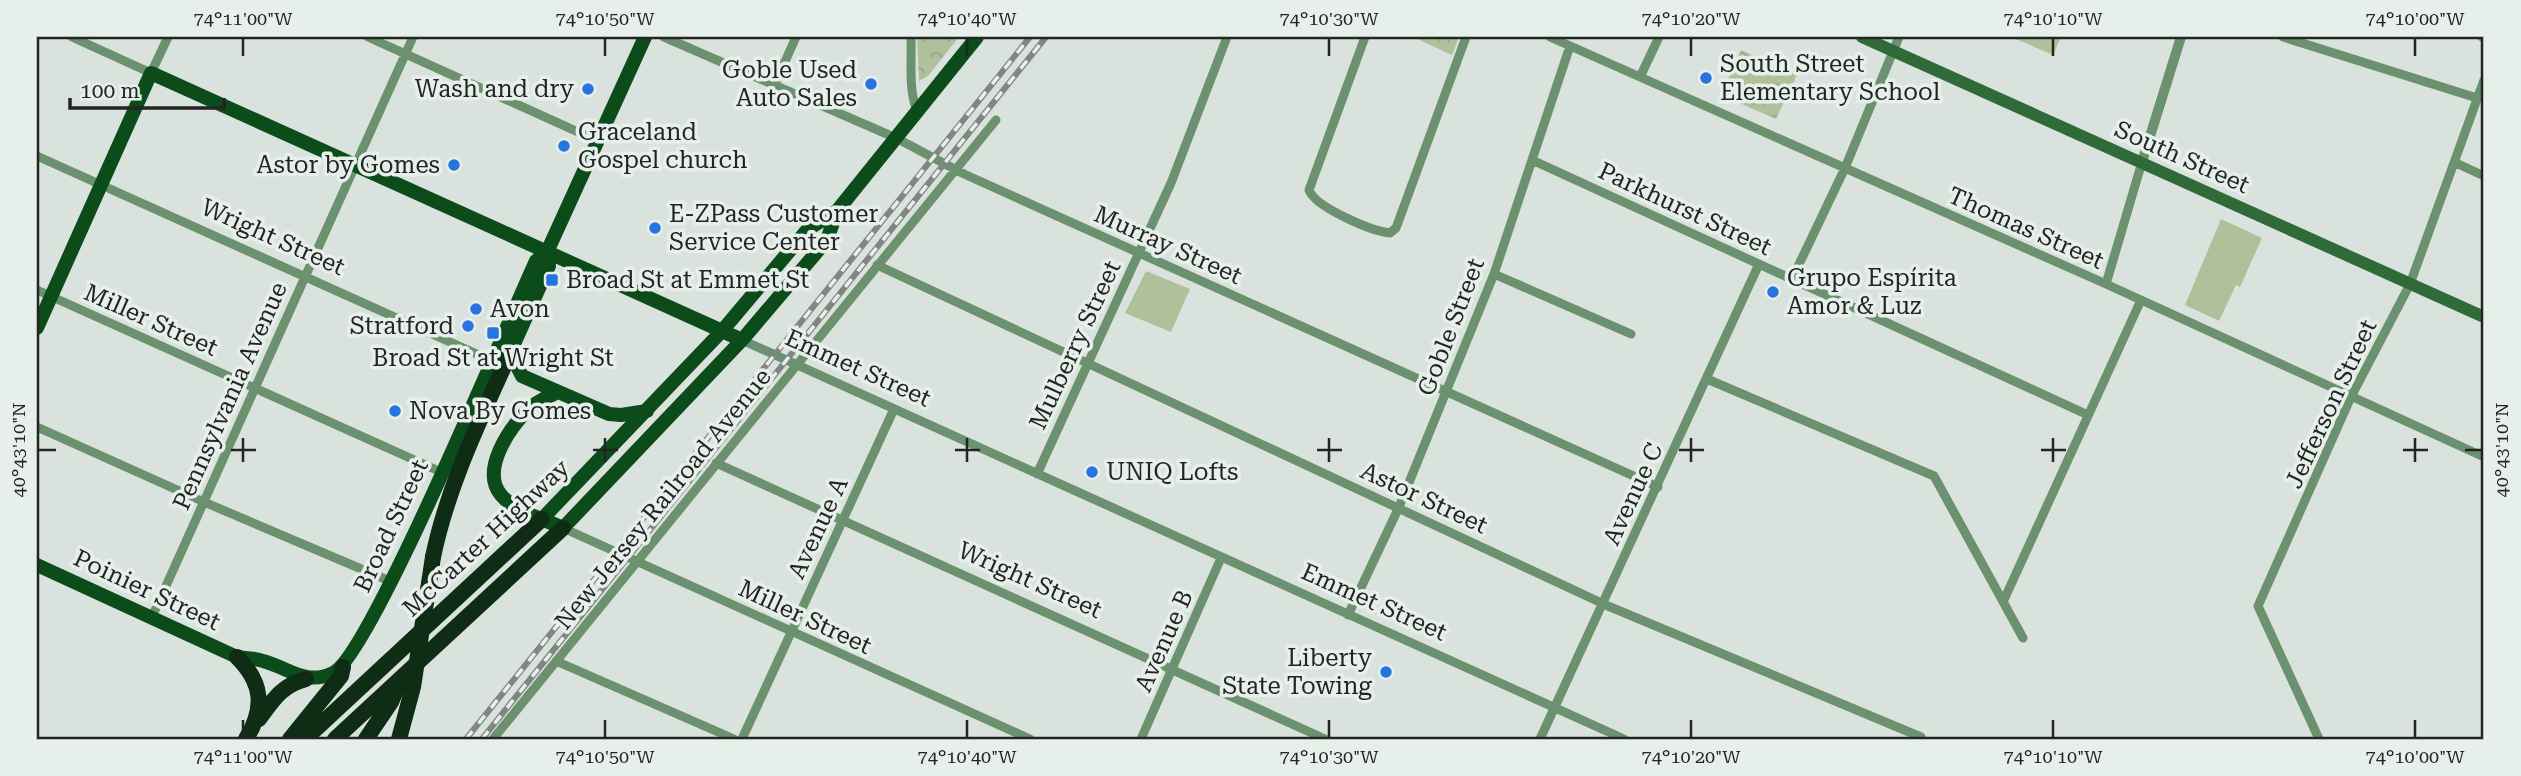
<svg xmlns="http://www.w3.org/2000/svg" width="2521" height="776" font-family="'Roboto Serif',serif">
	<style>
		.green { fill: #afc19b }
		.park { fill: url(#park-crowns) }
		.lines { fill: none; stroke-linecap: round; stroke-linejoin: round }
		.minor { stroke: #6b916e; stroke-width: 9 }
		.tertiary { stroke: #6b916e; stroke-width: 10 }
		.secondary { stroke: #306a38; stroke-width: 12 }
		.primary { stroke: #0c4b1a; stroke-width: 14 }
		.motorway { stroke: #0f2d14; stroke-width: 16 }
		.rail-casing { stroke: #818683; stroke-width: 6 }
		.rail { stroke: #e7efeb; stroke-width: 3.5; stroke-dasharray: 10; stroke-linecap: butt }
		.motorway-bridge { stroke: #0f2d14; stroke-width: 16 }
		.ticks { fill: none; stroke: #222523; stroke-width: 2.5 }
		.poi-dot { fill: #2874df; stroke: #e7efeb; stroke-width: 2.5 }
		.labels { text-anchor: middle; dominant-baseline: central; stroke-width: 7; stroke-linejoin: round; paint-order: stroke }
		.poi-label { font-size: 24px; fill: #222523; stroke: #e7efeb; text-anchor: start }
		.street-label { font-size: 24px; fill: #222523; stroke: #e7efeb }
		.neatline { fill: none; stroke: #222523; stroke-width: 2.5 }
		.ticks-label { font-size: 18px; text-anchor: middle; fill: #222523 }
	</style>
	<defs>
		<pattern id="park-crowns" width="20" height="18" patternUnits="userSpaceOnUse" patternTransform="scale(1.75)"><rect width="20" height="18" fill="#afc19b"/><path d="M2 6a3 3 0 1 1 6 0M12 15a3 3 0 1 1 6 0" fill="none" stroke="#96a685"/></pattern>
	</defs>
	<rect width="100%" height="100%" fill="#dae2de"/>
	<path class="green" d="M2011,37H2061L2053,55Z
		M2221,219L2262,238L2240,287L2236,285L2219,321L2185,305Z
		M1146,271L1190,289L1171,332L1125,313Z"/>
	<path class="park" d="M917,37H959L928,76L919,81Z
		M1413,37H1459L1452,55Z
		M1741,50L1797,75L1776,119L1721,95Z"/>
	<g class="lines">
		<path class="minor" d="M72,37L151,73L168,37
			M368,37L598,141
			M664,37L896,138L964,174L1658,487
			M911,37C912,62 908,88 917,111
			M1365,37L1309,190C1315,207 1371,231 1390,233L1396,228L1466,37
			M1550,37L2106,284L2484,457
			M2283,37L2477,98
			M2482,37L2484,38
			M1640,77L1659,37
			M774,86L796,37
			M37,156L490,360
			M1532,160L2088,415
			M2456,163L2484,176
			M877,265L1608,606L1921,737
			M1494,274L1631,334
			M1792,279L1845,168L1899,37
			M2106,284L2142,162
			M37,290L441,472
			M742,340L1624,739
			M1707,379L1934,476L2023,638
			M37,427L204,502L392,582
			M716,463L1325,739
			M1037,474L1171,183L1227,37
			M563,528L1030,739
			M2003,602L2141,300
			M1348,615L1399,507L1494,274L1570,46
			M152,617L413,37
			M556,661L734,739
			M493,739L996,120
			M742,739L894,409
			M1141,739L1221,558
			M1540,739L1759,264
			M2319,739L2258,606L2351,397L2410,284L2484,80"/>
		<path class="tertiary" d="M2142,162L2181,37"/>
		<path class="secondary" d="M1862,37L2484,317"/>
		<path class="primary" d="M547,252L549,266L510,353L522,376L609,414L621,415L647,411
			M37,328L151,73L742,340
			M558,392C548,397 537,401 529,409C510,427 480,470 501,495C515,512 544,519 563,528L742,340L827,240L837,211
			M542,519L722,331L808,229L837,211L977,37
			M37,565L237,657C246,658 255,658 263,661C289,668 306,686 333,673C370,656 508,321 536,261L547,252L645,37"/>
		<path class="motorway" d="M433,557C448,485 480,420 510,353
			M237,657C263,683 265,708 246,739
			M259,719C273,700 282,685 306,679
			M290,739L341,676L343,667
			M305,739L542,519
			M335,739L563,528
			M366,739L391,702L400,681"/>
		<defs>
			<path id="rail" d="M466,739L1030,37
				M482,739L1046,37"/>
		</defs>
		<use href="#rail" class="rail-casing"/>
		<use href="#rail" class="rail"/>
		<path class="motorway-bridge" d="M399,739L413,687L433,557"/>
	</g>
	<path class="ticks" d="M243,38V56M605,38V56M967,38V56M1329,38V56M1691,38V56M2053,38V56M2415,38V56M243,438V462M605,438V462M967,438V462M1329,438V462M1691,438V462M2053,438V462M2415,438V462M38,450H56M231,450H256M593,450H618M955,450H980M1317,450H1342M1679,450H1704M2041,450H2066M2403,450H2428M2465,450H2482M243,720V738M605,720V738M967,720V738M1329,720V738M1691,720V738M2053,720V738M2415,720V738"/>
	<g class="poi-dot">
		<circle cx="1706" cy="78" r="7"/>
		<circle cx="871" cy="84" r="7"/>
		<circle cx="588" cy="89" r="7"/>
		<circle cx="564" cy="146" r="7"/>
		<circle cx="454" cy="165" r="7"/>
		<circle cx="655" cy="228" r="7"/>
		<rect x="545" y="273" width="14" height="14" rx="3.5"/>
		<circle cx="1773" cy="292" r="7"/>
		<circle cx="476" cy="309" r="7"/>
		<circle cx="468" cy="326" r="7"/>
		<rect x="486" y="326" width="14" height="14" rx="3.5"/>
		<circle cx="395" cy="411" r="7"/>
		<circle cx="1092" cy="472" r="7"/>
		<circle cx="1386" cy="672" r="7"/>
	</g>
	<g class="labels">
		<g class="poi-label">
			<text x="1720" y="64">South Street<tspan x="1720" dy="28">Elementary School</tspan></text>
			<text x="857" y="70" text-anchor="end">Goble Used<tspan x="857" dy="28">Auto Sales</tspan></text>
			<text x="574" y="89" text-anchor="end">Wash and dry</text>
			<text x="578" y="132">Graceland<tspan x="578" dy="28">Gospel church</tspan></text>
			<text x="440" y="165" text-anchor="end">Astor by Gomes</text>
			<text x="669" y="214">E-ZPass Customer<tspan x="669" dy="28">Service Center</tspan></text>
			<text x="1787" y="278">Grupo Espírita<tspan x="1787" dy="28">Amor &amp; Luz</tspan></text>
			<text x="566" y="280">Broad St at Emmet St</text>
			<text x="490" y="309">Avon</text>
			<text x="454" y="326" text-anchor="end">Stratford</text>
			<text x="493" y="358" text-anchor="middle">Broad St at Wright St</text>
			<text x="409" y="411">Nova By Gomes</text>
			<text x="1106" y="472">UNIQ Lofts</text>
			<text x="1372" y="658" text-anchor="end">Liberty<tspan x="1372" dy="28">State Towing</tspan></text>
		</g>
		<g class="street-label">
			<text transform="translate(2182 157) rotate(24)">South Street</text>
			<text transform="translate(1685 209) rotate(25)">Parkhurst Street</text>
			<text transform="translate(2026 228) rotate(24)">Thomas Street</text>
			<text transform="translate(273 237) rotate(24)">Wright Street</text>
			<text transform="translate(1168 245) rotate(24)">Murray Street</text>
			<text transform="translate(151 320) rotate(24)">Miller Street</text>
			<text transform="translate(1451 327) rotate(-69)">Goble Street</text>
			<text transform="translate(1075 345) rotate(-65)">Mulberry Street</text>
			<text transform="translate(858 368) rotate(24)">Emmet Street</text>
			<text transform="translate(230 396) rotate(-66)">Pennsylvania Avenue</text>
			<text transform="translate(2331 404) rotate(-65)">Jefferson Street</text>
			<text transform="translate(1633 494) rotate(-65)">Avenue C</text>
			<text transform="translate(1424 498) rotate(25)">Astor Street</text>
			<text transform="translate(663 499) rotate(-51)">New Jersey Railroad Avenue</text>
			<text transform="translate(391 526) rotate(-65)">Broad Street</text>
			<text transform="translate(818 528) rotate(-65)">Avenue A</text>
			<text transform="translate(486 538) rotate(-43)">McCarter Highway</text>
			<text transform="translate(1030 580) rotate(24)">Wright Street</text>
			<text transform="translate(147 590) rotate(25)">Poinier Street</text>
			<text transform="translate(1374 602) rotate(24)">Emmet Street</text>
			<text transform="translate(805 617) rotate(25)">Miller Street</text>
			<text transform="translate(1164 641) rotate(-66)">Avenue B</text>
		</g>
	</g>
	<rect width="2521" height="776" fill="none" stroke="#e7efeb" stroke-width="77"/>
	<path d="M70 98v10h154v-10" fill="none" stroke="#222523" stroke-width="3.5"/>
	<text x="80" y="98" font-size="21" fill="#222523" stroke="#e7efeb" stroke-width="5" paint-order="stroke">100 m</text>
	<rect x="38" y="38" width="2444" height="700" class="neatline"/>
	<g class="ticks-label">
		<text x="243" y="25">74°11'00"W</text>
		<text x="605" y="25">74°10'50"W</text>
		<text x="967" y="25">74°10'40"W</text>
		<text x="1329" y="25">74°10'30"W</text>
		<text x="1691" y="25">74°10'20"W</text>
		<text x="2053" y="25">74°10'10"W</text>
		<text x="2415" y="25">74°10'00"W</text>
		<text transform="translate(19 450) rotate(-90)" y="6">40°43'10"N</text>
		<text transform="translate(2502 450) rotate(-90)" y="6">40°43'10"N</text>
		<text x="243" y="763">74°11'00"W</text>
		<text x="605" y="763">74°10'50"W</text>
		<text x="967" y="763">74°10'40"W</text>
		<text x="1329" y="763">74°10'30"W</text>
		<text x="1691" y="763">74°10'20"W</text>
		<text x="2053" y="763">74°10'10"W</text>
		<text x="2415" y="763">74°10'00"W</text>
	</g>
</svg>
